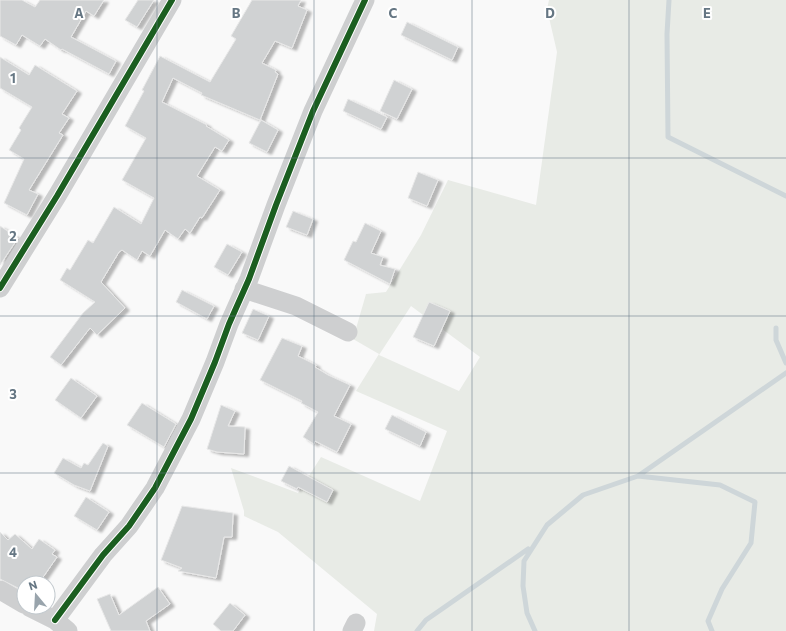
<svg xmlns="http://www.w3.org/2000/svg" width="786" height="631" font-family="Commissioner,sans-serif">
	<style>
		.green { fill: #e8ebe6; fill-rule: evenodd }
		.lines { fill: none; stroke-linecap: round; stroke-linejoin: round }
		.stream { stroke: #ced6d9; stroke-width: 5 }
		.building { fill: #d0d2d3; stroke: #e8e8e8; filter: url(#shadow) }
		.minor { stroke: #cecfd0; stroke-width: 19 }
		.cycleway-casing { stroke: #fff; stroke-width: 8 }
		.cycleway { stroke: #1b5e20; stroke-width: 6 }
		.grid { fill: none; stroke: #657683; stroke-width: 1; stroke-opacity: 0.55 }
		.grid-label { font-size: 13px; text-anchor: middle; font-weight: bold; fill: #657683; stroke: #fff; stroke-width: 4; stroke-linejoin: round; paint-order: stroke }
	</style>
	<defs>
		<filter id="shadow"><feDropShadow dx="4.5" dy="2.5" stdDeviation="1" flood-color="#0004"/></filter>
	</defs>
	<rect width="100%" height="100%" fill="#f9f9f9"/>
	<path class="green" d="M549,0H786V631H374L377,614L278,532L244,516V511L231,468L298,493L321,457L420,501L447,431L356,391L379,354L353,339L366,294L386,292L421,235L448,180L536,205L557,52L547,9ZM411,306L480,357L459,391L379,355Z"/>
	<g class="lines">
		<path class="stream" d="M669,0L667,34L668,137L786,196
			M776,328V340L786,363
			M638,476L786,373
			M417,631L426,620L439,611L528,549
			M535,631L527,613L523,586L524,561L547,525L583,495L638,476L720,485L755,502L751,543L722,589L708,621L712,631"/>
	</g>
	<path class="building" d="M0,0H22L35,7L40,0H104L94,16L86,11L71,37L116,61L109,74L62,49L61,50L45,39L40,46L22,35L16,45L0,36Z
		M138,0H154L137,27L125,20Z
		M252,0H301L298,6L307,10L292,48L275,41L262,63L276,70L275,72L278,74L260,120L201,95L202,93L173,78L162,102L207,125L206,126L229,140L222,151L215,147L197,176L220,190L202,218L200,217L190,233L185,229L178,239L165,230L150,256L142,251L137,260L122,250L119,252L101,282L125,308L97,335L90,328L61,365L50,357L83,313L95,302L60,280L67,268L70,270L88,240L93,243L114,207L141,224L154,198L122,180L146,138L125,126L144,91L142,90L160,56L210,82L236,39L231,36Z
		M407,22L458,47L452,60L401,35Z
		M0,57L29,75L35,65L77,91L62,114L69,118L59,133L63,135L29,190L38,194L27,215L4,203L24,159L9,150L21,130L19,128L32,107L0,88Z
		M394,80L412,89L397,119L380,111Z
		M348,99L387,117L381,129L343,111Z
		M261,120L278,130L267,152L249,143Z
		M418,172L438,180L427,206L408,198Z
		M293,211L313,219L307,235L286,227Z
		M365,223L381,231L371,253L383,257L380,265L395,269L390,284L344,260L353,241L356,242Z
		M0,226L18,238L0,265Z
		M227,244L242,252L228,275L214,267Z
		M182,290L214,306L207,319L176,302Z
		M429,302L450,311L434,346L413,337Z
		M253,309L269,316L258,340L242,333Z
		M282,338L302,346L298,356L316,365L315,367L328,375L350,385L334,416L351,424L337,452L315,441L314,444L303,437L318,412L301,403L302,401L260,380Z
		M71,378L97,396L81,418L55,400Z
		M142,403L176,424L164,447L127,425Z
		M221,405L235,411L228,426L245,427L244,454L217,452L207,449Z
		M392,415L426,432L420,446L385,429Z
		M103,443L108,446L90,491L74,485L54,473L63,458L81,468L84,463L88,465Z
		M289,466L333,490L327,502L298,487L297,489L281,481Z
		M86,497L109,512L97,530L74,516Z
		M182,506L233,513L232,537H224L216,578L178,571L182,568L161,560Z
		M0,532L8,540L15,534L32,549L39,539L55,550L52,554L57,557L39,583H24V591L0,579Z
		M158,587L170,604L146,621L150,631H111L97,599L110,594L119,615Z
		M230,603L245,615L233,631H221L213,624Z"/>
	<g class="lines">
		<path class="minor" d="M0,288L57,196L172,0
			M244,289L296,306L348,332
			M0,590L24,604
			M29,607L55,620L68,631
			M55,620L103,555L129,526L155,488L191,419L215,362L229,324L249,279L276,205L313,111L365,0
			M352,631L356,623"/>
		<defs>
			<path id="cycleway" d="M0,288L57,196L172,0
				M55,620L103,555L129,526L155,488L191,419L215,362L229,324L249,279L276,205L313,111L365,0"/>
		</defs>
		<use href="#cycleway" class="cycleway-casing"/>
		<use href="#cycleway" class="cycleway"/>
	</g>
	<path class="grid" d="M157,0V631M314,0V631M472,0V631M629,0V631M0,158H786M0,316H786M0,473H786"/>
	<g class="grid-label">
		<text x="79" y="18">A</text>
		<text x="236" y="18">B</text>
		<text x="393" y="18">C</text>
		<text x="550" y="18">D</text>
		<text x="707" y="18">E</text>
		<text x="13" y="83">1</text>
		<text x="13" y="241">2</text>
		<text x="13" y="399">3</text>
		<text x="13" y="557">4</text>
	</g>
	<g transform="translate(36 595) rotate(342)"><circle r="19" fill="#ffffff" stroke="#c1c8cd"/>
	<path d="M0-3L7 15L0 10L-7 15Z" fill="#99a4ac"/>
	<text y="-6" font-size="11" font-weight="bold" text-anchor="middle" fill="#657683">N</text>
	</g>
</svg>
